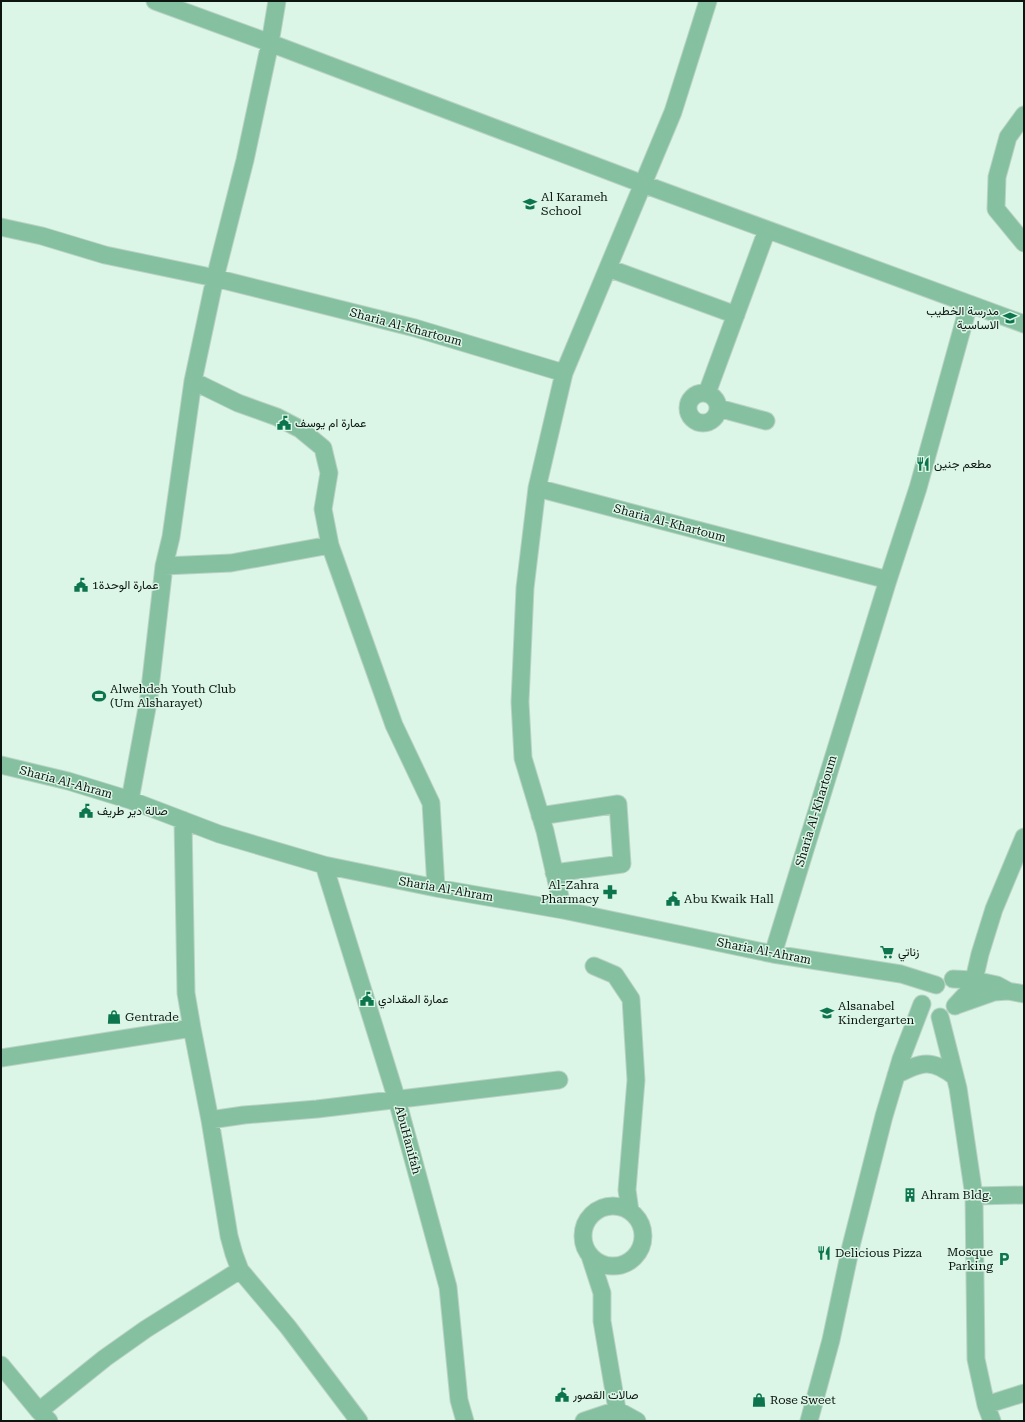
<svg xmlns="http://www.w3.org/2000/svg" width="1025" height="1422" font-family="'Roboto Serif',Vazirmatn,serif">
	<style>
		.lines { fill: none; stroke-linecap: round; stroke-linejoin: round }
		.minor-casing { stroke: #bad2c4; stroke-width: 19 }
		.minor { stroke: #85c1a1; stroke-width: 17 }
		.labels { text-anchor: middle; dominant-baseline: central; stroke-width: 3; stroke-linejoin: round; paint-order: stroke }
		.poi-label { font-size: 12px; fill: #0c1510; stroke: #dbf6e6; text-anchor: start }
		.street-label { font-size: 12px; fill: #0c1510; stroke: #dbf6e6 }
	</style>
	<rect width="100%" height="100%" fill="#dbf6e6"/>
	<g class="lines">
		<defs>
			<path id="minor" d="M155,1L270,43L643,184L1024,324
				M1024,115L1008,137L997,177L996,209L1024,243
				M1,227L42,236L105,255L215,278L415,328L564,373
				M608,268L736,315
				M193,381L238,403L277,417L300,429L323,448L329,473L323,509L330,545L394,725L431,803L436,888
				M688 408a15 15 0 1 1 30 0a15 15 0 1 1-30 0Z
				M707,393L767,230
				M718,408L766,421
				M537,488L888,580L773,954
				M164,566L231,563L330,545
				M888,580L918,488L969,304
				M1,765L68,781L130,800L219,834L324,865L436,888L563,910L773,954L901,974L936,985
				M130,800L149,697L164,566L171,537L193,381L215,278L245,160L270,43L277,1
				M540,816L618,804L622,864L554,873
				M183,820L186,993L192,1028
				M324,865L397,1100L448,1287L459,1400L465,1421
				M563,910L545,831L523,758L520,702L525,588L537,488L564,373L673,112L708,1
				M594,966L615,975L631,999L636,1080L627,1190L630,1211
				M953,979L974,980L997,985L1008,991L1024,994
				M957,1005L994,992L1008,991
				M955,1006L968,992L974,980L980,954L994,909L1024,837
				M940,1017L958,1088L974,1196L976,1359L986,1405L992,1421
				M1,1058L192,1028L210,1120L244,1115L317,1109L559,1080
				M896,1075C921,1062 932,1058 955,1077
				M210,1120L229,1236L234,1254L240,1270L288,1327L359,1421
				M974,1196L1024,1195
				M583 1236a30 30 0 1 1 60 0a30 30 0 1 1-60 0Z
				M590,1256L602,1293V1321L619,1421
				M1,1365L39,1411L49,1421
				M986,1405L1024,1393
				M39,1411L105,1358L146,1329L240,1270
				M584,1421L617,1410L637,1421
				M809,1421L831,1340L851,1246L884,1116L901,1059L922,1004"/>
		</defs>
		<use href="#minor" class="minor-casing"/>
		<use href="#minor" class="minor"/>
	</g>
	<defs>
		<symbol id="school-bare" viewBox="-9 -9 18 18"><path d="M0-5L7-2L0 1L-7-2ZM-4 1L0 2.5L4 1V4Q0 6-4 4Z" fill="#0d754d" stroke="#dbf6e6" stroke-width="2.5" paint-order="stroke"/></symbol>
		<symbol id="civic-bare" viewBox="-9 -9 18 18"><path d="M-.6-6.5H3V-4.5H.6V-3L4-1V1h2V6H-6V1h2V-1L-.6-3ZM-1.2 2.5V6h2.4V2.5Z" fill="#0d754d" stroke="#dbf6e6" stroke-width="2.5" paint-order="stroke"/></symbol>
		<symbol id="restaurant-bare" viewBox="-9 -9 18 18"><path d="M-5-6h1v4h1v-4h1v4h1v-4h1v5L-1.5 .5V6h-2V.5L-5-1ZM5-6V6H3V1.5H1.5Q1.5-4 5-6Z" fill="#0d754d" stroke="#dbf6e6" stroke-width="2.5" paint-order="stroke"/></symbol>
		<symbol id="stadium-bare" viewBox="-9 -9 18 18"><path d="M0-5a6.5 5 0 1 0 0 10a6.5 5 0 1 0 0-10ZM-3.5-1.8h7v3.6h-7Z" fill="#0d754d" stroke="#dbf6e6" stroke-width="2.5" paint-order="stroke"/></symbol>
		<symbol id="pharmacy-bare" viewBox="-9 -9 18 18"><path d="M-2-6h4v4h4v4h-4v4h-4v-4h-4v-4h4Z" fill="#0d754d" stroke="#dbf6e6" stroke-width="2.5" paint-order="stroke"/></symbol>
		<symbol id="supermarket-bare" viewBox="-9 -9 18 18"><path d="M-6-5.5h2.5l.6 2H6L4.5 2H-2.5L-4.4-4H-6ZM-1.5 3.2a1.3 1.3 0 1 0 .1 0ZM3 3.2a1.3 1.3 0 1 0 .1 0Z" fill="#0d754d" stroke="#dbf6e6" stroke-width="2.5" paint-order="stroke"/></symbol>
		<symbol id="shop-bare" viewBox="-9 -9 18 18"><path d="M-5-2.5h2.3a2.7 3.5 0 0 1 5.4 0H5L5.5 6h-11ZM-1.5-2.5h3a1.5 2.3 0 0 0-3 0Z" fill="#0d754d" stroke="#dbf6e6" stroke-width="2.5" paint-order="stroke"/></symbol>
		<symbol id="building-bare" viewBox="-9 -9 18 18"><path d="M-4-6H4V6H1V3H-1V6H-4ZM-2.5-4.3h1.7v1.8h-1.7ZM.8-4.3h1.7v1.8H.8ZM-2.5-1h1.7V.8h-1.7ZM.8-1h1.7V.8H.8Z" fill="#0d754d" stroke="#dbf6e6" stroke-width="2.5" paint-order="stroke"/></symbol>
		<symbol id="parking-bare" viewBox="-9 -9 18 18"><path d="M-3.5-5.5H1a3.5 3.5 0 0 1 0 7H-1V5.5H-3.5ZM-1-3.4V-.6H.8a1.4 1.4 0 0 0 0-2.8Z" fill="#0d754d" stroke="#dbf6e6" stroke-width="2.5" paint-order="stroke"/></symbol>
	</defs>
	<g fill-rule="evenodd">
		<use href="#school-bare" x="520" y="194" width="20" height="20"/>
		<use href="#school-bare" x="1000" y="308" width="20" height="20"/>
		<use href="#civic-bare" x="274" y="413" width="20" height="20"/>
		<use href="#restaurant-bare" x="913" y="454" width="20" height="20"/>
		<use href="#civic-bare" x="71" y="575" width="20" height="20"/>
		<use href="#stadium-bare" x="89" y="686" width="20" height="20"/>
		<use href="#civic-bare" x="76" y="801" width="20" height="20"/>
		<use href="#pharmacy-bare" x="600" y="882" width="20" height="20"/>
		<use href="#civic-bare" x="663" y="889" width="20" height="20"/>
		<use href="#supermarket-bare" x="877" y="942" width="20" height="20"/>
		<use href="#civic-bare" x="357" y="989" width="20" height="20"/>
		<use href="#school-bare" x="817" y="1003" width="20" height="20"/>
		<use href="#shop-bare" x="104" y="1007" width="20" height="20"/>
		<use href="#building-bare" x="900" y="1185" width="20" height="20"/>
		<use href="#restaurant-bare" x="814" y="1243" width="20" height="20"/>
		<use href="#parking-bare" x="994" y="1249" width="20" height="20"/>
		<use href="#civic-bare" x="552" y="1385" width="20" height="20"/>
		<use href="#shop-bare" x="749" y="1390" width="20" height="20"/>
	</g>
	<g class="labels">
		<g class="poi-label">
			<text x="541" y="197">Al Karameh<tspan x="541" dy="14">School</tspan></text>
			<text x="999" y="311" text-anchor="end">مدرسة الخطيب<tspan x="999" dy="14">الاساسية</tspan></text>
			<text x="295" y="423">عمارة ام يوسف</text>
			<text x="934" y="464">مطعم جنين</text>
			<text x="92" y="585">عمارة الوحدة1</text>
			<text x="110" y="689">Alwehdeh Youth Club<tspan x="110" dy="14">(Um Alsharayet)</tspan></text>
			<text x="97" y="811">صالة دير طريف</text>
			<text x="599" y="885" text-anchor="end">Al-Zahra<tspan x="599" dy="14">Pharmacy</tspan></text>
			<text x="684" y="899">Abu Kwaik Hall</text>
			<text x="898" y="952">زناتي</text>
			<text x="378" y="999">عمارة المقدادي</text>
			<text x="838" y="1006">Alsanabel<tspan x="838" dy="14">Kindergarten</tspan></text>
			<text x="125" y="1017">Gentrade</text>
			<text x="921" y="1195">Ahram Bldg.</text>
			<text x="993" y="1252" text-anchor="end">Mosque<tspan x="993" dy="14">Parking</tspan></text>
			<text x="835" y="1253">Delicious Pizza</text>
			<text x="573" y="1395">صالات القصور</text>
			<text x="770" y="1400">Rose Sweet</text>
		</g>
		<g class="street-label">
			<text transform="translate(406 327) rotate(15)">Sharia Al-Khartoum</text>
			<text transform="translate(670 523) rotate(15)">Sharia Al-Khartoum</text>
			<text transform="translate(66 782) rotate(15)">Sharia Al-Ahram</text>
			<text transform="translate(816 811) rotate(-73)">Sharia Al-Khartoum</text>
			<text transform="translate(446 889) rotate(10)">Sharia Al-Ahram</text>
			<text transform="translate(764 951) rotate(11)">Sharia Al-Ahram</text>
			<text transform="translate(408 1140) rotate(75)">AbuHanifah</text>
		</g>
	</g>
	<rect width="1025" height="1422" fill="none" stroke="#0c1510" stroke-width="4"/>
</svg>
